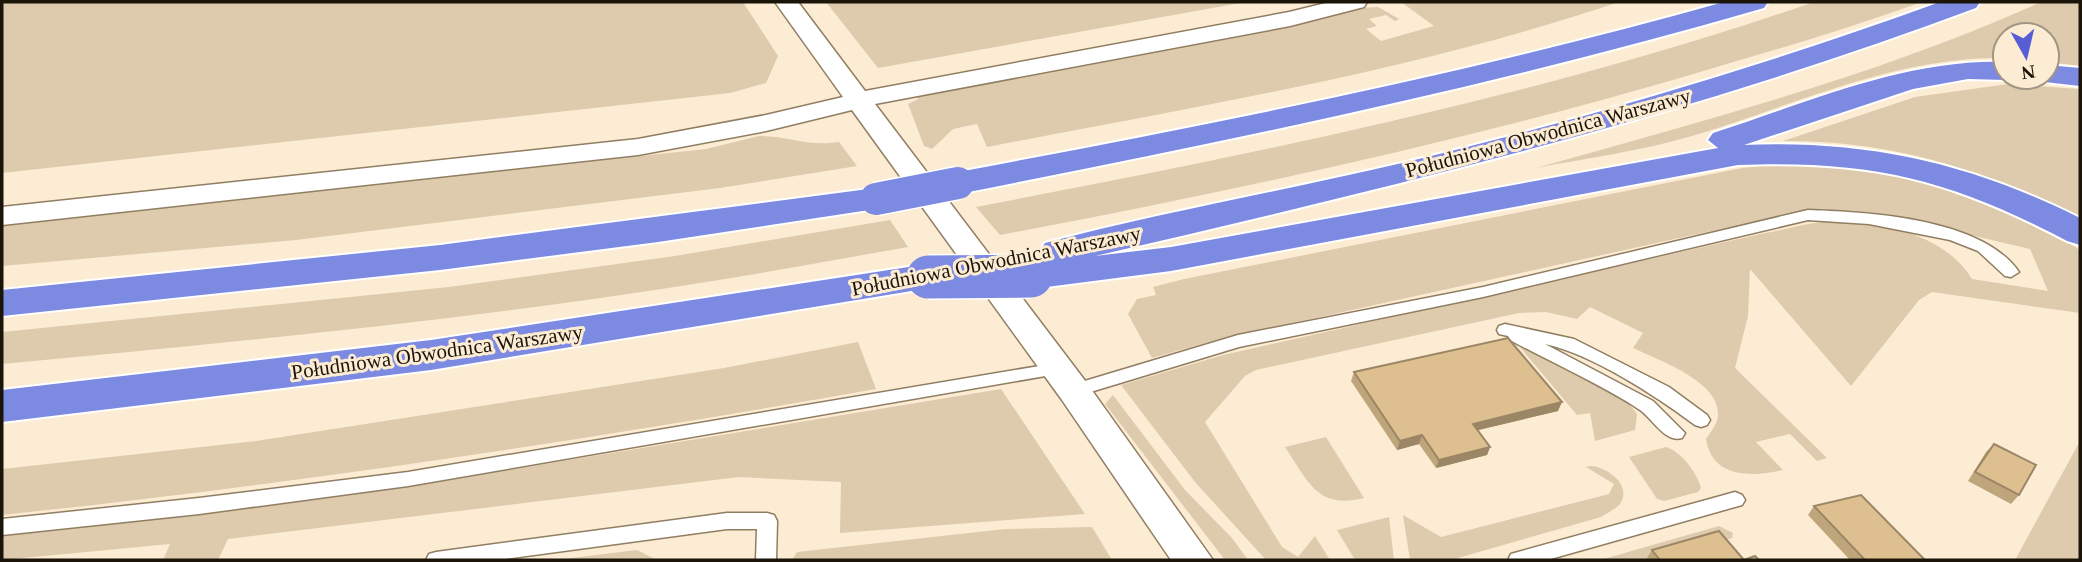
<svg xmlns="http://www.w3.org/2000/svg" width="2082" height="562" font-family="'Times New Roman',serif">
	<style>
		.green { fill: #decbae }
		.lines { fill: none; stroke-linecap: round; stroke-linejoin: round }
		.service-casing { stroke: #907e62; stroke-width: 3 }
		.minor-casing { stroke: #907e62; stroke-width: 3 }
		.motorway-casing { stroke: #fff; stroke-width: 4 }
		.service { fill: #fff; fill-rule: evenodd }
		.minor { fill: #fff; fill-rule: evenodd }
		.motorway { fill: #7d8ae2; fill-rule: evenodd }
		.motorway-bridge-far1-casing { stroke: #fff; stroke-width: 35; stroke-linecap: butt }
		.motorway-bridge-casing { stroke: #fff; stroke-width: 46; stroke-linecap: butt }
		.motorway-bridge-far1 { stroke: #7d8ae2; stroke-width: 32 }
		.motorway-bridge { stroke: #7d8ae2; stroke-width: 43 }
		.wall { fill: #bfa57c }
		.shaded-wall { fill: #9b8665 }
		.building { fill: #dec090; stroke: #9b8665; stroke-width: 2 }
		.labels { text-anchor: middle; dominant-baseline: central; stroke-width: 6; stroke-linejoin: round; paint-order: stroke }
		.street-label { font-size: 21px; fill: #1b1409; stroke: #fcecd3 }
	</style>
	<rect width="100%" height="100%" fill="#fcecd3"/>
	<path class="green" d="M2,2H743L778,56L766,83L730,93L2,173Z
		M826,2H1246L878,68Z
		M1401,2H1619C1414,71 1200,106 987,147L977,124L953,129L932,149L924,146L908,104L918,99L916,94L1358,8L1378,7L1399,19L1395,21L1386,15L1369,19L1377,26L1366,29L1381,41L1434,26Z
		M1814,2H1922C1842,31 1761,54 1680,78C1456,143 1229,192 1000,235L976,207C1258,153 1543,96 1814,2Z
		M2041,2H2080V66L2047,62V35H2005V58C1896,56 1795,105 1692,136C1641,151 1587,158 1536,168C1706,120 1879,75 2041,2Z
		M2008,84L2080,89V222C1990,169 1888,140 1783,141L1915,97Z
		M759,136C789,136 806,147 839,142L857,166L720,188L296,240L2,266V224L706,149Z
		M1822,160L1954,187L2035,222L2080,250V313L1932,292L1919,300L1851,386L1750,269L1748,316L1735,368L1827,458L1817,461L1790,434L1756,442L1783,470C1753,477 1712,479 1706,439C1711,431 1718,424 1718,414C1719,381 1658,360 1633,348L1643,333L1590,307L1577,319L1546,312L1519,313L1256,370L1245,376L1205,422L1282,547L1298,557L1315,536L1330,560H1266L1195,482L1121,385L1223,355L1765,233C1788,229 1816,220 1839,221C1887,223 1946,236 1972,279L2048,291L2030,249C1953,232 1873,207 1793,213L1216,340L1152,358L1128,314L1137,299L1156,295L1153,287L1184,279L1742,168Z
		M890,220L908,247C828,261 748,276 668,288C447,322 224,343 2,364V332L449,287L675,256Z
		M858,342L876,389C587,440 295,484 2,515V469L256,441L724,368Z
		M1519,346L1626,400L1637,414L1635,430L1595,441L1590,413L1577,415Z
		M1001,389L1085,514L840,533L841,482L739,477L228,539L218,560H163L170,544L2,560V536L405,487Z
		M1113,395L1185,490L1232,538L1248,560H1225L1105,404Z
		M1326,437L1364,498C1317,510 1308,481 1285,447Z
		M2080,441V560H2015Z
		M1666,447C1682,452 1697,473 1701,488L1698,492L1664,501L1657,499L1629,457Z
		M1590,466C1606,466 1633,485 1620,504C1616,509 1607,513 1601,517L1451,560H1410L1403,515L1441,537L1609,494L1614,484L1586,467Z
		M1389,517L1394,560H1355L1337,530Z
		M1719,526L1733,533L1732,538L1655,560H1600Z
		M1092,527L1112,560H792L797,552L1005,529Z
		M637,550L655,559L555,560Z"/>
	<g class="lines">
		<defs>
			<path id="service" d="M1808,210C1868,212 1982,218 2019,272L2011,277L2005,276L1978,251L1950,240L1869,224L1808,220L1483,297L1239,347L1074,397L1068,396L1065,391L1068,386L1238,335L1483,287Z
				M1505,324L1574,339L1669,387L1707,415L1710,420L1707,425L1701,427L1695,425C1656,396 1592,354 1545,344L1653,401L1685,433L1682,438C1665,443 1653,419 1640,410C1602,385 1551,362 1510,340L1508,336L1499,334L1497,330L1499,326Z
				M1057,363L1063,365L1066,369L1063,373L408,486L199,514L2,535V519L199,498L408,472Z
				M1735,492L1742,495L1745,500L1742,505L1547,560H1508L1511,554L1518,552Z
				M727,513H767L774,515L777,521L776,560H756L757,529H727L497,560H426L429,554L436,552Z"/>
			<path id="minor" d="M775,2H798L865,91L1289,12L1330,2H1367L1364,7L1290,26L875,104L1086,382L1213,560H1171L1062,400L852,110L766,131L638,155L2,225V207L638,139L766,115L843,97Z"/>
			<path id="motorway" d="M1724,2H1768L1764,8C1499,85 1229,141 958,194L946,190L941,183L946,176L958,172C1215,124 1472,73 1724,2Z
				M1940,2H1980L1976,8C1688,116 1394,187 1095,256L1171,247L1718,148L1708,140L1713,133C1807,103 1905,59 2005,62V77H2016L2005,80L1968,79L1913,89L1744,145C1867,140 1970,163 2080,218V245L2067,241C1949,179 1872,160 1738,165L1171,271L1031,289L1017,285L1012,276L1017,267L1047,261L1039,252L1045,243C1162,212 1283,191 1402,163C1585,119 1764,66 1940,2Z
				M2047,65L2080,68V86L2036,81L2034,77H2047Z
				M876,188L889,191L894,199L889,207L658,242L440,270L2,316V290L440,245Z
				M928,264L942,268L947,277L942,286L431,370L2,422V390L431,340Z"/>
		</defs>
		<use href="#service" class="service-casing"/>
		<use href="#minor" class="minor-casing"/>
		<use href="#motorway" class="motorway-casing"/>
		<use href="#service" class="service"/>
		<use href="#minor" class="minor"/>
		<use href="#motorway" class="motorway"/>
		<defs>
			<path id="motorway-bridge-far1" d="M876,199L958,183"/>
			<path id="motorway-bridge" d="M928,277L1031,276"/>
		</defs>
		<use href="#motorway-bridge-far1" class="motorway-bridge-far1-casing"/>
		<use href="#motorway-bridge" class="motorway-bridge-casing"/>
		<use href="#motorway-bridge-far1" class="motorway-bridge-far1"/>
		<use href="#motorway-bridge" class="motorway-bridge"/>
	</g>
	<path class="wall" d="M1354,372L1558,411L1478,430L1490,447L1487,455L1436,468L1419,444L1397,450L1351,381Z
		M1994,444L2019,495L2011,504L1968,481L1986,452Z
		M1814,506L1925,560H1850L1808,515Z
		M1652,550L1744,560H1759H1648L1647,558Z"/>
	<path class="shaded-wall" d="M1562,402L1558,411L1470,432L1473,424Z
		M1422,435L1419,444L1397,450L1400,441Z
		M1490,447L1487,455L1436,468L1439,460Z"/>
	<path class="building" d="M1508,338L1562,402L1473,424L1490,447L1439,460L1422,435L1400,441L1354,372Z
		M1994,444L2036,465L2019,495L1975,472Z
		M1861,495L1925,560H1865L1814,506Z
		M1719,531L1744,560L1755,556L1759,560H1660L1652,550Z"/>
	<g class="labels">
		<g class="street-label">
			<text transform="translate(1548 133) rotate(-15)">Południowa Obwodnica Warszawy</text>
			<text transform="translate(996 261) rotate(-11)">Południowa Obwodnica Warszawy</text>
			<text transform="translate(437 352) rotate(-8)">Południowa Obwodnica Warszawy</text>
		</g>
	</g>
	<rect width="2082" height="562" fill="none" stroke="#1b1409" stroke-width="7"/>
	<g transform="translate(2026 56) rotate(172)"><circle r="33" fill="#fcecd3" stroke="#a29682" stroke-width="2"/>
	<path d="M0-5L12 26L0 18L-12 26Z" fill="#575ed5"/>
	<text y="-10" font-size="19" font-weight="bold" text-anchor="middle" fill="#1b1409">N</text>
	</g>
</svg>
